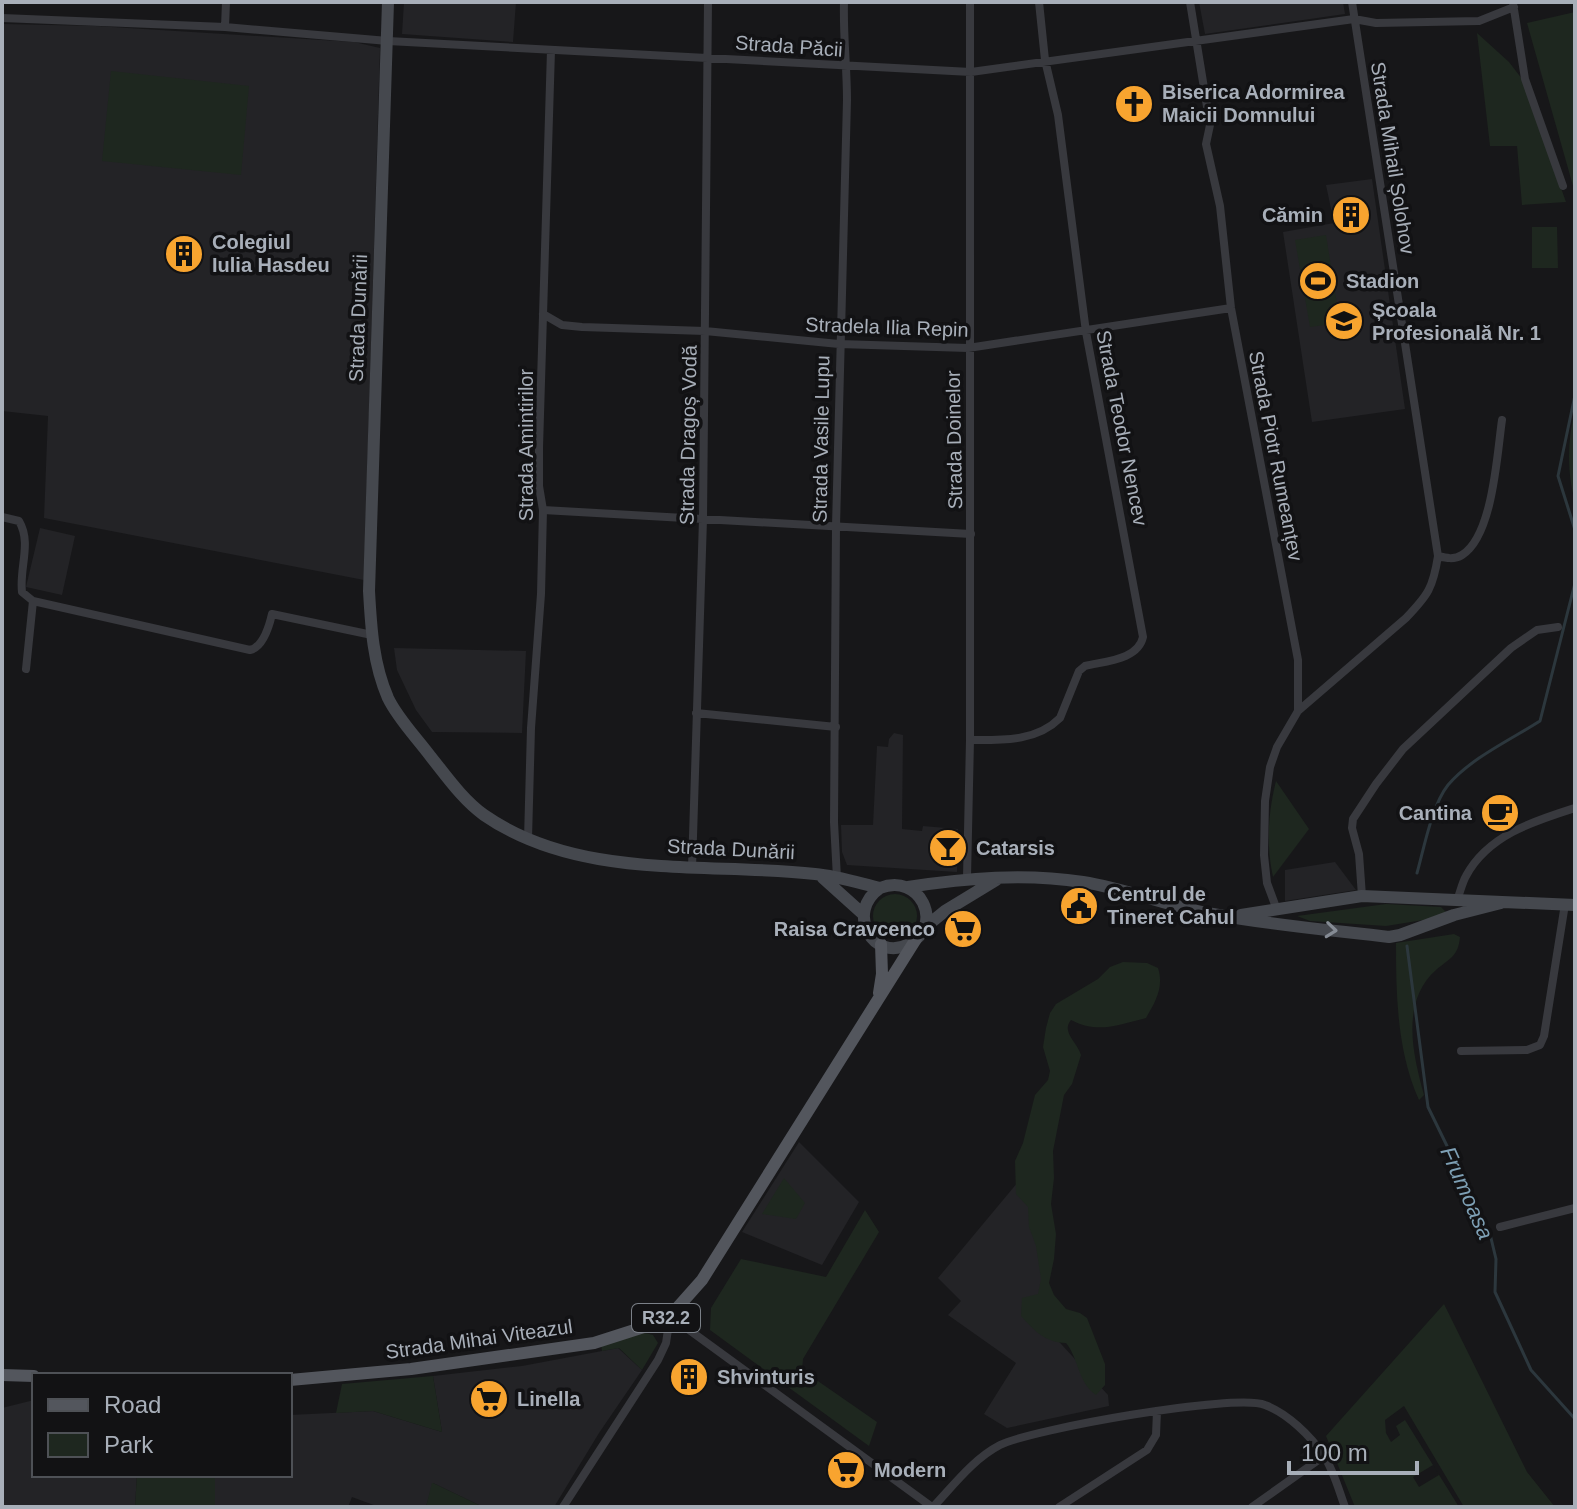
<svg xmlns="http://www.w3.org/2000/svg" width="1577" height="1509" font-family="Arial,sans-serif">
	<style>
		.built { fill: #232326 }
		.green { fill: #1e271f; fill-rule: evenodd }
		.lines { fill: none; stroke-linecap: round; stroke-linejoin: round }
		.stream { stroke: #2c373d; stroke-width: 3 }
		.minor { stroke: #38393e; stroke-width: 8 }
		.secondary { stroke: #45484e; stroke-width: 12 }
		.primary { stroke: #53565d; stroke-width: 12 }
		.oneway { stroke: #858b94 }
		.labels { text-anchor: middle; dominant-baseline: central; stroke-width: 7; stroke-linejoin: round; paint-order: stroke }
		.shield { fill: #121214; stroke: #7b8088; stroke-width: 2 }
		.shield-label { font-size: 18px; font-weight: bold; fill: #a8afb9 }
		.street-label { font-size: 20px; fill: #a8afb9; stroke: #121214 }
		.poi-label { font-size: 20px; font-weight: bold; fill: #a8afb9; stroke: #121214; text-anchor: start }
		.water-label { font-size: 22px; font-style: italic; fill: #7ea0b5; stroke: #121214 }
	</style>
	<rect width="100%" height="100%" fill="#171719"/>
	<path class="built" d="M404,2H516L513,42L402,34Z
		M1199,2H1343L1345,14L1205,34Z
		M2,24L96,26L354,42L380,48L364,580L44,518L48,416L2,411Z
		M1372,179L1405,409L1312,422L1283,232L1334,223L1326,185Z
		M40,528L75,536L62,595L26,587Z
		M394,648L526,651L522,733L432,732L416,710L397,670Z
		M894,733L903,735L902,829L922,831L923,826L958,829L957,872L847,865L842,852L841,825H873L877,746L888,747L889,739Z
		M1335,862L1356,890L1285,901V870Z
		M799,1142L859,1202L822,1265L742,1232Z
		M1018,1182L1040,1225L1051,1333L1108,1395L1109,1406L1007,1428L984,1414L1016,1363L948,1315L961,1301L938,1278Z
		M618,1348L642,1370L599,1433L554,1507H483L433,1483L426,1507H379L352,1497L348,1507H215V1475H290V1415L373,1411L442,1432L433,1376L522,1366Z
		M34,1400V1475H137L135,1507H2V1408Z"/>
	<path class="green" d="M1575,12V186H1573L1527,23Z
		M1477,33L1509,62L1522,79L1566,202L1522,205L1517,146H1490Z
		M111,71L249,86L241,175L102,161Z
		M1532,227H1557L1558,268H1532Z
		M1326,235L1340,323L1310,327L1295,240Z
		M1575,411V501C1567,474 1567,439 1575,411Z
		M1276,781L1309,829L1273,877C1266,845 1268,813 1276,781Z
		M873 916a22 22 0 1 1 44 0a22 22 0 1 1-44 0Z
		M1386,904L1441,907L1446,912L1442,917L1386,926L1310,921L1297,916Z
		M1454,934L1460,937C1458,957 1450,958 1436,970C1400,1002 1413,1055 1424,1095L1419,1100C1397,1051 1396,996 1396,943Z
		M1123,962L1147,963L1158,968C1164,987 1156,1001 1146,1018C1118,1025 1098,1034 1071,1020C1061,1032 1077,1042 1081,1055L1072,1084L1064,1095L1053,1151L1054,1178L1051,1204L1056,1234L1054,1259L1049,1283L1054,1295L1066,1309L1080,1313L1087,1318L1105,1364V1385L1096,1395C1078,1383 1079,1359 1066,1343C1044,1342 1035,1331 1021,1316L1022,1298L1038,1294L1041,1279L1036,1246L1029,1227L1028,1207L1016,1194L1015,1161L1023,1143L1035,1095L1048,1080L1050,1071L1043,1047L1046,1028L1050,1013L1056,1004L1098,979L1110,967Z
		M784,1178L805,1203L796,1219L762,1214Z
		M865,1210L879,1232L803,1359L802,1370L877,1422L869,1446L710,1330L711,1308L741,1259L826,1277Z
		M1444,1304L1527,1472L1555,1507H1464L1404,1406L1385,1420L1386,1433L1391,1442L1400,1435L1396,1426L1405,1420L1459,1507H1355L1326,1436ZM1433,1465L1439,1475L1419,1487L1413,1477Z
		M645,1333L653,1335L658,1343L642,1370L619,1348L602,1351L601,1345Z
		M433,1376L442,1432L373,1411L336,1413L342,1384Z
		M137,1475H215V1507H135Z
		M432,1483H433L483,1507H426Z"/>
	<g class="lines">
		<path class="stream" d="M1575,395L1558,476L1575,530
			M1417,873C1424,848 1432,805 1448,785C1471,758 1510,740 1540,721L1575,583
			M1407,946L1428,1107L1490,1234L1496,1259L1495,1292L1531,1370L1575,1419"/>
		<path class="minor" d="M1190,2L1210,125L1206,144L1220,206L1231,308L1298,660V711L1277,747L1270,767L1265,801L1264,855L1267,883L1277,910
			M1513,3L1525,79L1563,186
			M2,18L225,27L388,41L971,72L1354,19L1376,23L1479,21L1514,7
			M225,27L226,2
			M543,314L562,325L582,327L705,331L839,344L968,348L1231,308
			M543,510L971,534
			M2,517L19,521C32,543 19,568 22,592L33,601L26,669
			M1438,556C1446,558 1454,560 1462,555C1493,536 1497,454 1502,420
			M33,601L250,650C263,647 269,627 272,614L372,635
			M1298,711L1406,618C1428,595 1433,588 1438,556L1352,2
			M696,713L836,727
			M970,740C1002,740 1036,742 1060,718L1079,671L1085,666C1105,661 1138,660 1143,637L1086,332L1058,115L1045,60L1039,2
			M528,839L531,728L541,594L543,510L539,486V448L551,50
			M692,868L703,519L708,2
			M837,878L834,822L836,526L847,100C847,67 843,36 844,2
			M967,878L970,740V2
			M1362,896L1359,854L1352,828L1353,819L1376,784L1403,749L1511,648L1537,630L1558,627
			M1457,900C1460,893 1462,883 1466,876C1488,835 1534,821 1575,808
			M1461,1051L1527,1050L1540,1045L1544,1036L1565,904
			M1500,1227L1575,1208
			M670,1316L932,1507
			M563,1507L658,1360L666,1343L670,1316
			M933,1507C953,1486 973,1459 1000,1445C1032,1429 1235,1393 1265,1405C1287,1413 1311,1436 1324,1456C1334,1471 1339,1491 1345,1507
			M1059,1507L1147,1450L1156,1435L1157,1411
			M1252,1507L1324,1456"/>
		<path class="secondary" d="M388,2L369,591C371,627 373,664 388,698C398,719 417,738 431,757C447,777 463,800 484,815C579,881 706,862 815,874C837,876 859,883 880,888C920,872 945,925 909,944C873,963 845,912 880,888
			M823,878L863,914
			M908,887C967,878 1024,873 1083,882C1128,889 1170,907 1213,914C1271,925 1330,930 1389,937L1400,935L1454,915L1501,903
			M1241,915L1362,896L1575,905
			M923,929L945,911L996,880"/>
		<path class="primary" d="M879,993L882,974L881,944
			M2,1375L34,1376
			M290,1380L411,1369L594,1343L647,1326L670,1316L702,1280L916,939"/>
	</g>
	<defs><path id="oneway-chevron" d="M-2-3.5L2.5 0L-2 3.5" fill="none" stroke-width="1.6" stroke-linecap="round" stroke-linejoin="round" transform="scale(2)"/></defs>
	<use class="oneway" href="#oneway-chevron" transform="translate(1331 930) rotate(6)"/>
	<defs>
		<symbol id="church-disc" viewBox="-11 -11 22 22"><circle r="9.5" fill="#f8a42f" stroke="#121214"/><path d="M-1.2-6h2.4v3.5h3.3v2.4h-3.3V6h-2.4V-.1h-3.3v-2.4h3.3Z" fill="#111"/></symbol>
		<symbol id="building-disc" viewBox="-11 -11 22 22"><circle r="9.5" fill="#f8a42f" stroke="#121214"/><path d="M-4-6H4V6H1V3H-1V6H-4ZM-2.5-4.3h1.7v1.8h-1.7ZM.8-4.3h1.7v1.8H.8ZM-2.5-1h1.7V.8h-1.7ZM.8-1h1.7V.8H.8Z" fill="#111"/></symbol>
		<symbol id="stadium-disc" viewBox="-11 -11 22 22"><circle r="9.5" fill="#f8a42f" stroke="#121214"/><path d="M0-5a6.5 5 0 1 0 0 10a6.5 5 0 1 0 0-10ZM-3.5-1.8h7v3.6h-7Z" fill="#111"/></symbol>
		<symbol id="school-disc" viewBox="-11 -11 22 22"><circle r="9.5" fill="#f8a42f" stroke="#121214"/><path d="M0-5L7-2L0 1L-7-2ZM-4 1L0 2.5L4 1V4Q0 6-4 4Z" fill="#111"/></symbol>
		<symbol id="cafe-disc" viewBox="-11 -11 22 22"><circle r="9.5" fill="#f8a42f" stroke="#121214"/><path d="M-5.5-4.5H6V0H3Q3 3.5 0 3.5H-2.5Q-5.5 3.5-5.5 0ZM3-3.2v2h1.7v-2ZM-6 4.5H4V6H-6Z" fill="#111"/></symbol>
		<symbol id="bar-disc" viewBox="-11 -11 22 22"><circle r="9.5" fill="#f8a42f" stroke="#121214"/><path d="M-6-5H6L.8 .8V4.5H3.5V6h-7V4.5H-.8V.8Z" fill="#111"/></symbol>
		<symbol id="civic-disc" viewBox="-11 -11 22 22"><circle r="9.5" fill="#f8a42f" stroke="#121214"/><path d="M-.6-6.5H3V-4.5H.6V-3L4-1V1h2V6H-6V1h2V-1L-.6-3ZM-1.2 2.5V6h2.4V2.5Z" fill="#111"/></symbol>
		<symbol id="supermarket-disc" viewBox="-11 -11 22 22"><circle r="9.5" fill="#f8a42f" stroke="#121214"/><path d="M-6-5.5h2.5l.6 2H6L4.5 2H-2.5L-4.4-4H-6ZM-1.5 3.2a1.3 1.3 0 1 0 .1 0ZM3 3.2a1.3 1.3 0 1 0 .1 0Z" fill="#111"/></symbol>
	</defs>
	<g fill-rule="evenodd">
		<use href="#church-disc" x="1112" y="82" width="44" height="44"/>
		<use href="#building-disc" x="1329" y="193" width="44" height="44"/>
		<use href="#building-disc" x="162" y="232" width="44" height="44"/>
		<use href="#stadium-disc" x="1296" y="259" width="44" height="44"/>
		<use href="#school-disc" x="1322" y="299" width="44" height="44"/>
		<use href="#cafe-disc" x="1478" y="791" width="44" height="44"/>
		<use href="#bar-disc" x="926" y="826" width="44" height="44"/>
		<use href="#civic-disc" x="1057" y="884" width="44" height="44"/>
		<use href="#supermarket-disc" x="941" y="907" width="44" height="44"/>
		<use href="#building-disc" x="667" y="1355" width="44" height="44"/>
		<use href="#supermarket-disc" x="467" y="1377" width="44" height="44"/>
		<use href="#supermarket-disc" x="824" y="1448" width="44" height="44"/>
	</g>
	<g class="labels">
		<rect class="shield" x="632" y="1304" width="68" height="28" rx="6"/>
		<g class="shield-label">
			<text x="666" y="1318">R32.2</text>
		</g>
		<g class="street-label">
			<text transform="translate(789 46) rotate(4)">Strada Păcii</text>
			<text transform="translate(1393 158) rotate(81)">Strada Mihail Șolohov</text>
			<text transform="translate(358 318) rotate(-88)">Strada Dunării</text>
			<text transform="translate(887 327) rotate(2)">Stradela Ilia Repin</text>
			<text transform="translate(1122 428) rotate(79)">Strada Teodor Nencev</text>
			<text transform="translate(688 435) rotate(-89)">Strada Dragoș Vodă</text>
			<text transform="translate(821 439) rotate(-89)">Strada Vasile Lupu</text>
			<text transform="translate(954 440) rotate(-91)">Strada Doinelor</text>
			<text transform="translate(526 445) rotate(-90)">Strada Amintirilor</text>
			<text transform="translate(1276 456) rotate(79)">Strada Piotr Rumeanțev</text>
			<text transform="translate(731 849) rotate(3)">Strada Dunării</text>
			<text transform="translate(479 1339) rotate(-8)">Strada Mihai Viteazul</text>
		</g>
		<g class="poi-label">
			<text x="1162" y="92">Biserica Adormirea<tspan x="1162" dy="23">Maicii Domnului</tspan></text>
			<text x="1323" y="215" text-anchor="end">Cămin</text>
			<text x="212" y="242">Colegiul<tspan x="212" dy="23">Iulia Hasdeu</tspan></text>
			<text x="1346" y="281">Stadion</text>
			<text x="1372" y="310">Școala<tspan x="1372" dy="23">Profesională Nr. 1</tspan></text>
			<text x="1472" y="813" text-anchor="end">Cantina</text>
			<text x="976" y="848">Catarsis</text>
			<text x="1107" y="894">Centrul de<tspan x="1107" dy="23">Tineret Cahul</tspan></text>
			<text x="935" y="929" text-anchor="end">Raisa Cravcenco</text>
			<text x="717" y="1377">Shvinturis</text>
			<text x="517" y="1399">Linella</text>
			<text x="874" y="1470">Modern</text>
		</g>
		<g class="water-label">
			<text transform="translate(1467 1193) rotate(66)">Frumoasa</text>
		</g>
	</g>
	<rect width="1577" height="1509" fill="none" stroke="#a8afb9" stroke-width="8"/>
	<rect x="32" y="1373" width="260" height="104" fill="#121214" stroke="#4e5156" stroke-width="2"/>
	<rect x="48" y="1399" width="40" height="12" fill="#53565d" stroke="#4e5156" stroke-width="2"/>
	<text x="104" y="1413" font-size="24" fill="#a8afb9">Road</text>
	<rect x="48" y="1433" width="40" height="24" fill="#1e271f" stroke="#4e5156" stroke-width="2"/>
	<text x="104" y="1453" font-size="24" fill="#a8afb9">Park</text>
	<path d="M1289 1461v12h128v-12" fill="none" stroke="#a8afb9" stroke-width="4"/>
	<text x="1301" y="1461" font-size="24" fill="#a8afb9" stroke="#121214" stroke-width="6" paint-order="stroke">100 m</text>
</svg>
